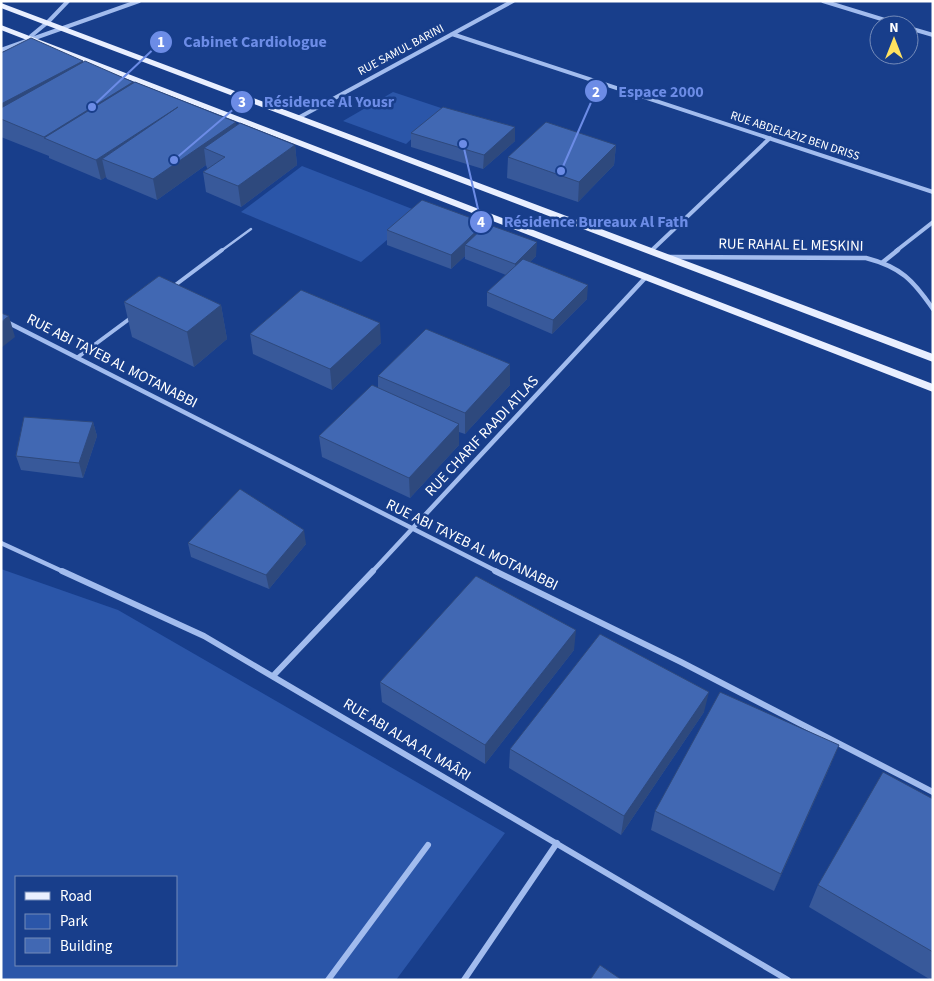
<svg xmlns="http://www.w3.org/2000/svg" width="934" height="981" font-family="'Source Sans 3',sans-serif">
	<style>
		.green { fill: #2b56a9; fill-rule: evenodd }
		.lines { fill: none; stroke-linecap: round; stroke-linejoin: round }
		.lane-far1 { stroke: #a2bcee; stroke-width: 2.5 }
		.lane { stroke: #a2bcee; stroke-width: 4 }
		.street-far2 { stroke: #a2bcee; stroke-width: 4 }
		.street-far1 { stroke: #a2bcee; stroke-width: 4.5 }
		.street { stroke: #a2bcee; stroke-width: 6 }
		.primary { fill: #e9efff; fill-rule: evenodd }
		.wall { fill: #38599a }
		.shaded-wall { fill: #2e497d }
		.building { fill: #4168b3; stroke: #2e497d }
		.labels { text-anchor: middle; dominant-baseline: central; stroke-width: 5; stroke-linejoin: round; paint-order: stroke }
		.far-street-label { font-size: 12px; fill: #fff; stroke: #183e8b }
		.street-label { font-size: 15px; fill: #fff; stroke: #183e8b }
		.leader { fill: none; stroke: #6c8ce6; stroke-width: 2 }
		.callout-dot { fill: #6c8ce6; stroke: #183e8b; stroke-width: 2 }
		.mark-label { font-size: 15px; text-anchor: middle; font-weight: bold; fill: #fff }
		.callout-label { font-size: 16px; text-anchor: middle; font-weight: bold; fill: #6c8ce6; stroke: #183e8b; stroke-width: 5; stroke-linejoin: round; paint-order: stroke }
	</style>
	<rect width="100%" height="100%" fill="#183e8b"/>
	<path class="green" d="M393,92L444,109L406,144L343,121Z
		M302,166L420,212L361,262L241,212Z
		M1,569L118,610L505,833L396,980H1ZM16,877H176V965H16Z"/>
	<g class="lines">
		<path class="lane-far1" d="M221,251L251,229"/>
		<path class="lane" d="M174,286L222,250
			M78,357L132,317"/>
		<path class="street-far2" d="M823,1L901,25
			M909,28L933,35
			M452,34L933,192
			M31,36L48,22L68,1
			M1,50L139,1
			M298,118L513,1
			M651,251L770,138
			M896,251L933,222"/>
		<path class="street-far1" d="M669,257L866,258C901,267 913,280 933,309
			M883,262L898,250
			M1,319L498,572
			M1,543L64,572
			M372,572L646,277"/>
		<path class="street" d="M62,571L204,636L788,980
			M495,571L681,662L933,792
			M273,676L373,571
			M328,980L428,845
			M464,980L557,843"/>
		<path class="primary" d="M1,3L933,354V362L1,8Z
			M1,25L933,384V392L1,30Z"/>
	</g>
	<path class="wall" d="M1,53L83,61V63L237,125L295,145L297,165L241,207L206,192L203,172L208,168H207L206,165L157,200L107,179L106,177L101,180L49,158V156L1,137Z
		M411,133L515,141L483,169L411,147Z
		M616,145L614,165L578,202L507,178L508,157Z
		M485,226L536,256L530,262L587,299L552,334L487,306V292L506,275L465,259V256L451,269L387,245V230Z
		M124,302L221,305L227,339L194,367L132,337Z
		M250,334L381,343L332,390L253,354Z
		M378,376L510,385L465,434L459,432V445L410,498L322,457L319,436L378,388Z
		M93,422L97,436L83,478L21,470L16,456Z
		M188,543L306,544L269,589L191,557Z
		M574,650L485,764L382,702L380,682Z
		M704,712L621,835L509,768L510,749Z
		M831,764L774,891L651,830L655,811Z
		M933,799V980H931L809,907L818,885Z"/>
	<path class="shaded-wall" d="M83,61L87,81L1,119V104Z
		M133,82L137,102L44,138V137Z
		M178,107L102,159L106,177L101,180L96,160Z
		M236,122L239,141L204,148L206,165L157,200L153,179Z
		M515,127V141L483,169L484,155Z
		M295,145L297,165L241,207L238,186Z
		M616,145L614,165L578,202L579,182Z
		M485,223V237L465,245V256L451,269V255Z
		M537,242L536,256L515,278V264Z
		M588,285L587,299L552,334L553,320Z
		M221,305L227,339L194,367L187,332Z
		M9,316L15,337L1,348V322Z
		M380,323L381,343L332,390L330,369Z
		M510,364V385L465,434V413Z
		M93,422L97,436L83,478L79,463Z
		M459,424V445L410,498L409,478Z
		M304,530L306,544L269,589L266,575Z
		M576,630L574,650L485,764V745Z
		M709,692L704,712L621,835L624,816Z
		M839,745L831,764L774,891L781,874Z"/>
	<path class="building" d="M31,38L83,61L1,104V53Z
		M85,61L133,82L44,137L1,119V108Z
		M135,82L236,122L153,179L102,159L178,107L96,160L44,138Z
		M443,107L515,127L484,155L411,133Z
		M546,122L616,145L579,182L508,157Z
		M240,123L295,145L238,186L203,172L225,157L204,148Z
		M422,200L485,223L451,255L387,230Z
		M487,224L537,242L515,264L465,245Z
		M523,259L588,285L553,320L487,292Z
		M159,276L221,305L187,332L124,302Z
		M301,290L380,323L330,369L250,334Z
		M1,313L9,316L1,322Z
		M426,329L510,364L465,413L378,376Z
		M372,385L459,424L409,478L319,436Z
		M24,417L93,422L79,463L16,456Z
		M240,489L304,530L266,575L188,543Z
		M476,576L576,630L485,745L380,682Z
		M600,634L709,692L624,816L510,749Z
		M720,692L839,745L781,874L655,811Z
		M883,772L933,799V952L818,885Z
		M600,965L622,980H590Z"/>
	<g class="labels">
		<g class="far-street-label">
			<text transform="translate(401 50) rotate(-28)">RUE SAMUL BARINI</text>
			<text transform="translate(795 136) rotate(18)">RUE ABDELAZIZ BEN DRISS</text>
		</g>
		<g class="street-label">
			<text transform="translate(791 245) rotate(1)">RUE RAHAL EL MESKINI</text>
			<text transform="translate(112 361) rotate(27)">RUE ABI TAYEB AL MOTANABBI</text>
			<text transform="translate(482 436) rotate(-47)">RUE CHARIF RAADI ATLAS</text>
			<text transform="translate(472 545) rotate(26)">RUE ABI TAYEB AL MOTANABBI</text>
			<text transform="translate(407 740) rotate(31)">RUE ABI ALAA AL MAÂRI</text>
		</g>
	</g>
	<path class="leader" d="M92 107L161 42M561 171L596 91M174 160L242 102M463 144L481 222"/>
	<g class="callout-dot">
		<circle cx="92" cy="107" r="5"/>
		<circle cx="561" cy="171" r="5"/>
		<circle cx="174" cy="160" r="5"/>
		<circle cx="463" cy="144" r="5"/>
		<circle cx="161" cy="42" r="12"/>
		<circle cx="596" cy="91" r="12"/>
		<circle cx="242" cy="102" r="12"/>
		<circle cx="481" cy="222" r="12"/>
	</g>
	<g class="mark-label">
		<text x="161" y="47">1</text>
		<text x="596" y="97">2</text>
		<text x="242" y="107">3</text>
		<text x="481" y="227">4</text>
	</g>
	<g class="callout-label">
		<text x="255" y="47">Cabinet Cardiologue</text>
		<text x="661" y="97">Espace 2000</text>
		<text x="329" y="107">Résidence Al Yousr</text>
		<text x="596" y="227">Résidence Bureaux Al Fath</text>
	</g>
	<rect width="934" height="981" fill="none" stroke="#ffffff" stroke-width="5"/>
	<rect x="15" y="876" width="162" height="90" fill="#183e8b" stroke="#748bb9"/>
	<rect x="25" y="892" width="25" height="8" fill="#e9efff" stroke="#748bb9"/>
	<text x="60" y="901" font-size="15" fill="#ffffff">Road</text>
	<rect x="25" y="914" width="25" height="15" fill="#2b56a9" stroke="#748bb9"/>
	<text x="60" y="926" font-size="15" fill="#ffffff">Park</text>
	<rect x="25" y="938" width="25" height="15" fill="#4168b3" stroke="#748bb9"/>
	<text x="60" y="951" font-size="15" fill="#ffffff">Building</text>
	<g transform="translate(894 40)"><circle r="24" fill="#183e8b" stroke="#748bb9"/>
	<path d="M0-4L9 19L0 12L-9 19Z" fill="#ffe25f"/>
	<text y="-8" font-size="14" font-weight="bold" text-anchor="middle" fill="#ffffff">N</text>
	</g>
</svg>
